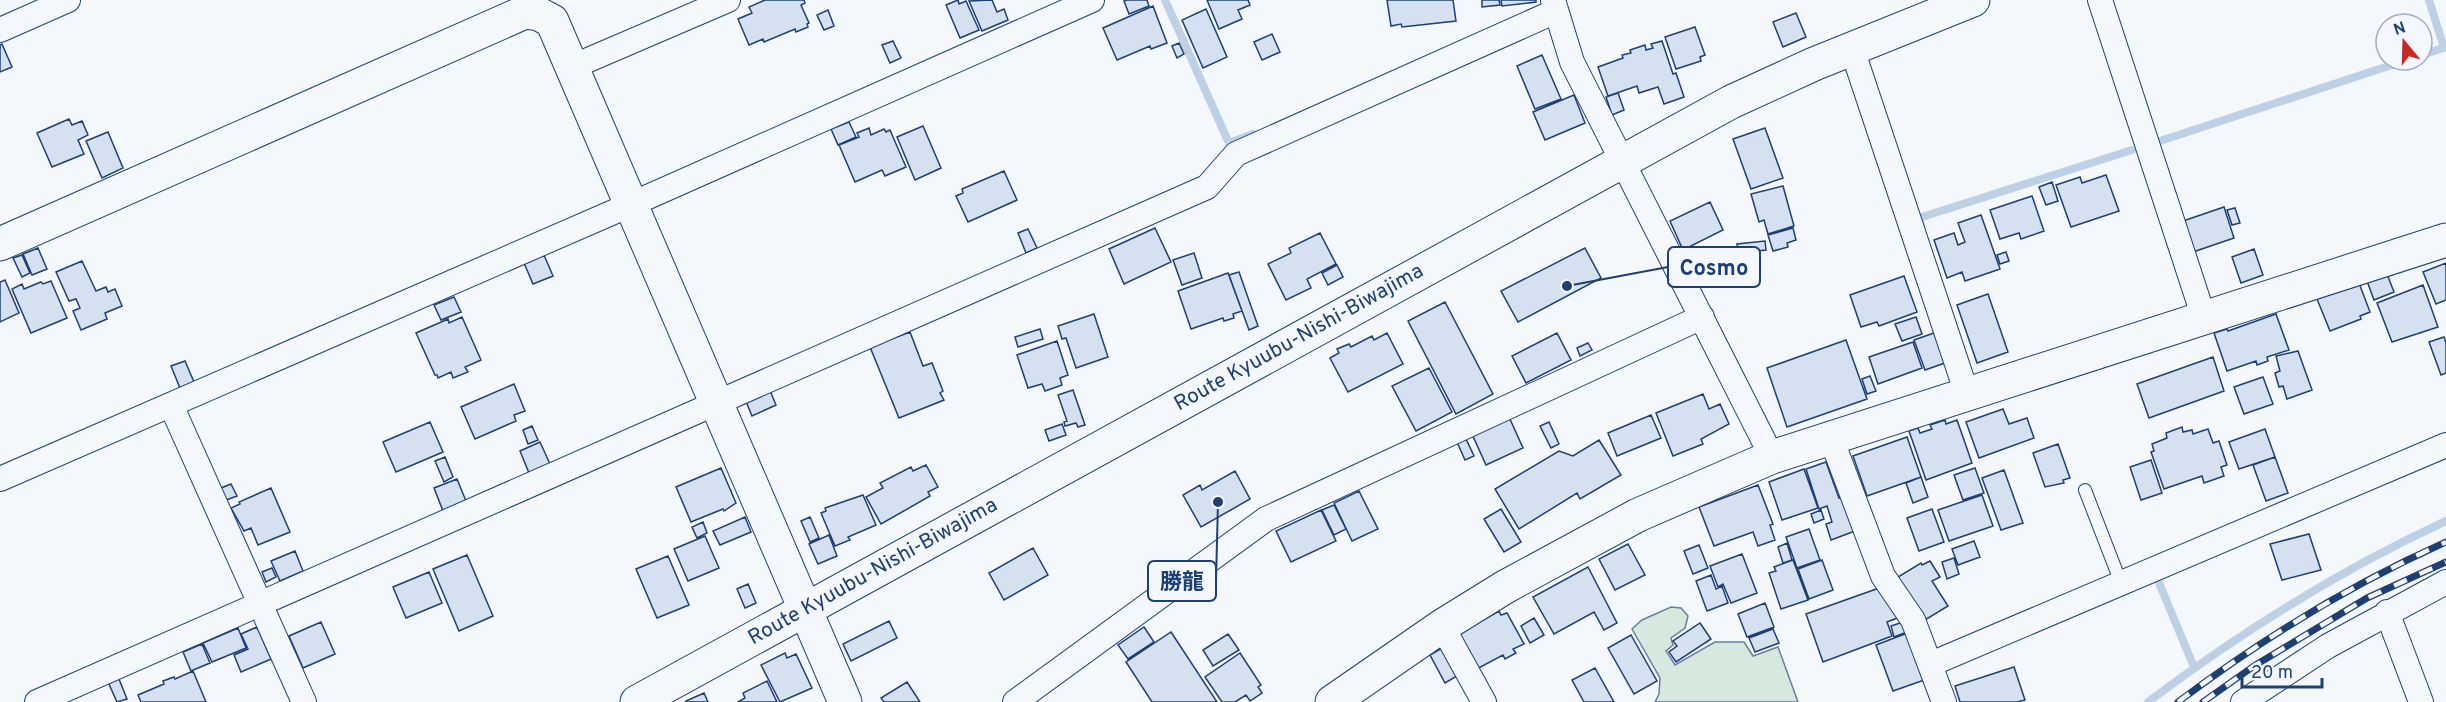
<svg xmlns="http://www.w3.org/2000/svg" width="2446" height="702" font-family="Overpass,'Noto Sans JP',sans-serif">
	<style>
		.green { fill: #d7e8df; stroke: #687fa3; stroke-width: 1.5 }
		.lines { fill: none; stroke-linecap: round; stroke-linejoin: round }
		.stream { stroke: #bed0e5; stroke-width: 8 }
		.building { fill: #d5e0f0; stroke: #1d3f73; stroke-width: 1.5 }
		.lane-casing { stroke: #1d3f73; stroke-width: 14 }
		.street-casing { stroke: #1d3f73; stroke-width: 26 }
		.secondary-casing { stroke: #1d3f73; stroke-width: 35 }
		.lane { stroke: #f4f7fb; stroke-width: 12 }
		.street { stroke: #f4f7fb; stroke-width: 24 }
		.secondary { stroke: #f4f7fb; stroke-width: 33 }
		.rail-casing { stroke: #1d3f73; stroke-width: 7 }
		.rail { stroke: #f4f7fb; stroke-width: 4.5; stroke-dasharray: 14; stroke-linecap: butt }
		.labels { text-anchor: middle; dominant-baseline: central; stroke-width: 4.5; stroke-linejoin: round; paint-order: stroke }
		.street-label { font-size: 21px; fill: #1d3f73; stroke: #f4f7fb }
		.leader { fill: none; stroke: #1d3f73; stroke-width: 2 }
		.callout-dot { fill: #1d3f73; stroke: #f4f7fb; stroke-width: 2 }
		.callout { fill: #f4f7fb; stroke: #1d3f73; stroke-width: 2 }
		.callout-label { font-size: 22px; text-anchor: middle; font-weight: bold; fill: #1d3f73 }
	</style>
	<rect width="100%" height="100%" fill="#f4f7fb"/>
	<path class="green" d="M1671,607L1681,608L1688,616L1685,628L1671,638L1673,645L1666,651L1675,665L1715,642H1744L1753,656L1778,647L1798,702H1655L1659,694L1660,678L1632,629L1642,620Z"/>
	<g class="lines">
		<path class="stream" d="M1165,0L1229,143L1253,134
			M2429,0L2444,48
			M2422,55L2446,47
			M2160,141L2407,60
			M1921,225L1919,218L2132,150
			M2157,578L2194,667
			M2148,702C2241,632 2340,570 2446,521"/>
	</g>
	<path class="building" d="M765,0H804L805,3L801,5L809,23L807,24L808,27L796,32L795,29L764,42L763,39L749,45L738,19L752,13L749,7Z
		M958,0L959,4L966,1L979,30L960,38L946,5Z
		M992,0L997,12L1004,9L1008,20L982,31L969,1Z
		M1127,0H1147L1149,6L1129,14L1124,1Z
		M1207,0H1248L1250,5L1238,10L1242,19L1219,29Z
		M1387,0H1453L1456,21L1402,27L1401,24L1391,26Z
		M1482,0H1499L1500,5L1482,7Z
		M1501,0H1536V2L1502,6Z
		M1153,6L1167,43L1151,49L1150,46L1117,60L1103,28Z
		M1206,9L1227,57L1203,68L1182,20Z
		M828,10L834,26L824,30L817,15Z
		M1796,13L1806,37L1783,47L1773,22Z
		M1695,27L1705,55L1700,57L1701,61L1676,69L1665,37Z
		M1272,34L1280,52L1262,60L1254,42Z
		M893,41L901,58L890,63L882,45Z
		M1662,41L1673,74L1676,73L1684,97L1664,104L1658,87L1639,93L1637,86L1608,96L1598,67L1623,58L1622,55L1631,53L1630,50L1645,45L1646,50L1653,48L1651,44Z
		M1179,43L1184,54L1177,58L1172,46Z
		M2,44L12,67L0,72V45Z
		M1542,55L1561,99L1535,109L1517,66Z
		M1618,93L1624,110L1612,115L1606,97Z
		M1574,95L1585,123L1545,140L1533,112Z
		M69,119L72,125L82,121L88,135L78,140L84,154L52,167L37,133Z
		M849,122L856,137L838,145L831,129Z
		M923,126L941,168L915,180L897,137Z
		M869,128L871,135L884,129L886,132L890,130L906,167L885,176L882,170L855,182L839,145L859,137L857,133Z
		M1765,128L1783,178L1751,189L1733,139Z
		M108,132L123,168L102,178L86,141Z
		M1004,171L1017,200L968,222L956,196L963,193L962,189Z
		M2106,175L2119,211L2071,227L2056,185L2080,177L2082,183Z
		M2052,182L2058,201L2046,205L2039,187Z
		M1783,186L1794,226L1768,234L1764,220L1759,222L1751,194Z
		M2032,196L2044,231L2021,239L2019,233L2000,239L1990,210Z
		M1710,202L1723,230L1683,250L1670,221Z
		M2224,207L2234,238L2193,252L2183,221Z
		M2235,208L2240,223L2232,225L2227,210Z
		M1981,215L2000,269L1965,281L1962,272L1947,278L1934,240L1954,233L1958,245L1965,242L1958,223Z
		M1155,228L1171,262L1124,284L1109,249Z
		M1793,228L1796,240L1787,243L1788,247L1773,251L1768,235Z
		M1028,229L1037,248L1026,253L1018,233Z
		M1320,233L1336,264L1307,279L1311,288L1286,300L1268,264L1291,253L1289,248Z
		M1765,241L1766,250L1738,253L1737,244Z
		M38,248L47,269L32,275L23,254Z
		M1585,248L1601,278L1518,322L1501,291Z
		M2254,249L2263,275L2241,283L2232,257Z
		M2006,252L2009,261L2000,264L1997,255Z
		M1194,253L1202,278L1182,285L1173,260Z
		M22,255L30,273L22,277L13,258Z
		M544,255L553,276L533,284L524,263Z
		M82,261L96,291L106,287L108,292L115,289L122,306L105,313L107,319L81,330L73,311L80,308L76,299L69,301L56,272Z
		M2446,263V300L2436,304L2423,272Z
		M1337,265L1343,277L1328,285L1322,273Z
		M1239,272L1258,326L1249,330L1229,275Z
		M1228,273L1242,311L1233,314L1234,318L1224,321L1223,318L1191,329L1178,291Z
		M2387,274L2394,292L2374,300L2367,281Z
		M1904,276L1917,312L1879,326L1877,322L1861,327L1850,295Z
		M5,280L19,313L0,322V282Z
		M51,281L67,318L31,333L12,289L22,284L24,289L41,282L43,284Z
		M2359,283L2370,312L2360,316L2361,319L2330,331L2317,299Z
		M2423,285L2438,327L2392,342L2377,303Z
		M1988,294L2008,352L1977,363L1957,305Z
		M454,297L461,312L441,320L434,305Z
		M1445,302L1493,394L1456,414L1408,321Z
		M1094,314L1108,357L1076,368L1066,338L1062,339L1058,326Z
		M2276,314L2289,350L2267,357L2268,361L2257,365L2256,361L2227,371L2214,333L2227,329L2228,331Z
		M462,317L481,360L465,367L468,372L453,378L451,372L438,378L437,375H435L416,333L448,319L449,323Z
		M1916,317L1922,334L1902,341L1895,324Z
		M1040,329L1043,339L1018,347L1015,337Z
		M910,332L923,366L932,363L943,391L940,393L944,400L899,418L870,347Z
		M1387,333L1403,364L1348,392L1330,358L1339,353L1337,349L1349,344L1351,347L1372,336L1374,340Z
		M1557,333L1571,360L1526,383L1512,356Z
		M1934,333L1945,363L1925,370L1914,340Z
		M2444,337L2446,343V373L2441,375L2429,342Z
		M1846,340L1867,399L1787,427L1767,368Z
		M1057,341L1068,375L1060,378L1062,385L1045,391L1042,384L1028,388L1017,355Z
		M1913,342L1922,368L1878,384L1869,357Z
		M1588,343L1592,350L1580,356L1577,348Z
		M2298,351L2312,390L2287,399L2283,386L2279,387L2275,373L2280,371L2276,356Z
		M2213,357L2224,391L2149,418L2137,384Z
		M185,361L194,382L180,388L171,366Z
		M1429,368L1452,412L1416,431L1392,386Z
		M1870,376L1876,391L1867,394L1862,379Z
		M2263,377L2273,404L2244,414L2234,387Z
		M514,384L525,411L514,415L516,421L475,439L461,407Z
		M769,388L776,405L752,416L745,399Z
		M1073,390L1085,425L1078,427L1076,423L1065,426L1064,422L1067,421L1058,395Z
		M1703,394L1709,409L1720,404L1729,424L1701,439L1703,444L1673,456L1656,413Z
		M2003,409L2009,424L2027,418L2034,438L1979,458L1966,422Z
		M1651,415L1661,438L1617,456L1608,433Z
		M1509,417L1523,448L1486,465L1472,434Z
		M1945,420L1946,424L1957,420L1972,463L1926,480L1909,431L1918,428L1920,433L1932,429L1930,425Z
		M430,422L443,452L396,472L383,442Z
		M1549,422L1559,444L1551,448L1540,426Z
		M1062,424L1066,435L1049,441L1045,430Z
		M532,426L538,440L528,444L523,430Z
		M2182,427L2183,432L2192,430L2193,434L2208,429L2213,443L2219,441L2227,465L2221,467L2224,476L2204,483L2202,476L2164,489L2151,452L2154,451L2152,444L2167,438L2166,433Z
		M2265,429L2275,457L2239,469L2229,442Z
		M1907,437L1921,477L1867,496L1853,456Z
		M1466,439L1474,456L1465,460L1457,442Z
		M1599,440L1621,475L1580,499L1577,493L1519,529L1495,489L1559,451L1573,456Z
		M540,442L550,464L529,473L520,451Z
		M2058,444L2070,478L2063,480L2064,483L2045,487L2033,453Z
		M445,457L453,477L444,482L435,461Z
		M2275,457L2288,493L2266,501L2253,465Z
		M2151,460L2162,493L2141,500L2130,467Z
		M1826,462L1839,498L1843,497L1855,531L1831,540L1826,524L1832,522L1827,506L1819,509L1806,469Z
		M926,465L938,487L928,492L930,496L881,524L866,497L883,488L880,483L911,467L913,471Z
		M721,468L736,503L724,511L723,509L691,522L676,487Z
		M1975,468L1984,493L1963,500L1954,475Z
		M1804,469L1818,508L1782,520L1769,482Z
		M2004,470L2023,523L2001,530L1982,478Z
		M1235,471L1250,499L1201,527L1183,495L1200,485L1202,490Z
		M1921,477L1928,497L1913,503L1906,483Z
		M457,479L466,501L443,511L434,488Z
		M231,484L237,496L226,500L221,488Z
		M1758,485L1773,524L1770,525L1775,540L1758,546L1753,532L1714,546L1699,507Z
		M271,488L290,532L258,545L251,528L244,531L231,508L240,504L239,502Z
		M1359,491L1378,529L1352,541L1334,503Z
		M863,495L876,525L848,537L850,540L835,546L821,513L826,511L825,508Z
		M1982,495L1993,526L1949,541L1938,510Z
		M1334,505L1346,529L1334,535L1322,510Z
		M1501,509L1521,542L1504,552L1484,519Z
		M1932,509L1944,542L1919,551L1907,518Z
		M1321,510L1336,541L1291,562L1276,531Z
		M1821,510L1824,519L1814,523L1811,514Z
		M745,517L751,532L720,545L713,531Z
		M810,517L819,538L810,542L801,521Z
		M703,522L707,533L697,538L692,527Z
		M1809,529L1820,560L1797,568L1786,537Z
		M2309,534L2321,570L2282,580L2270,544Z
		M829,535L837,556L818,564L809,544Z
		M705,536L719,568L688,581L674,549Z
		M1974,541L1980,557L1958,565L1952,549Z
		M1787,543L1792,560L1783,563L1778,547Z
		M1628,544L1645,575L1615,590L1599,559Z
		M1699,545L1708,568L1693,574L1684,551Z
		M1033,548L1048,575L1004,600L989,573Z
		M295,551L303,571L280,581L271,561Z
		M1742,554L1757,593L1731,603L1723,584L1718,587L1710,566Z
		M467,555L493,616L459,631L433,569Z
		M668,556L689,605L657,618L636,569Z
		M1954,558L1959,574L1947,579L1942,562Z
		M1793,560L1808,600L1781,609L1769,573L1776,571L1774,567Z
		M1822,560L1833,590L1809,599L1798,569Z
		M1930,561L1940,577L1932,581L1948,606L1925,620L1898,577L1921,563L1922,565Z
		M1588,567L1617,623L1604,630L1594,612L1554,634L1533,597Z
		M272,568L276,577L266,582L262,572Z
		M429,572L442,603L406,618L393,587Z
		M1711,575L1716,589L1722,586L1728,603L1707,611L1696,581Z
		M748,584L756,603L745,608L737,589Z
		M1882,587L1900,617L1887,622L1892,636L1823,662L1806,614Z
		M1765,603L1774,627L1747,637L1738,614Z
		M1499,611L1501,615L1507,613L1524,644L1513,649L1516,653L1505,659L1503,655L1473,671L1458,634Z
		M1534,618L1544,635L1530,643L1521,626Z
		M889,621L897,638L851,661L843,644Z
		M321,622L335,654L303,668L289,636Z
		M1903,622L1907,632L1894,637L1891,626Z
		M1700,623L1711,639L1676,662L1669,652L1677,646L1673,641Z
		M257,627L271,659L241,672L234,655L248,649L241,634Z
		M1144,627L1154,642L1128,659L1118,645Z
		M238,628L246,648L212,662L203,643Z
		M1773,629L1779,643L1755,652L1749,638Z
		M1171,632L1217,702H1152L1126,662Z
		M1910,632L1927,679L1893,691L1876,645Z
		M1228,634L1239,650L1213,666L1203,650Z
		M1631,635L1657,681L1634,694L1608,648Z
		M202,644L210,663L191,671L183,652Z
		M1442,648L1457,676L1445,683L1430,655Z
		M785,653L787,658L796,654L812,688L780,702L761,665Z
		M1240,653L1261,685L1258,687L1262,693L1250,701L1246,695L1235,702H1222L1205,677Z
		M2014,667L2025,700L2017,702H1960L1955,686Z
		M1595,668L1614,702H1584L1572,680Z
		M193,671L206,702H141L138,695L164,684L163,681L174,677L175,679Z
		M119,679L127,699L117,702L108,682Z
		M767,681L777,702H738L745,698L743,693Z
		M907,682L920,702H884L881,698Z
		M704,693L708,702H686V701Z"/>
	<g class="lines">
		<defs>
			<path id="lane" d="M2085,490L2121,583"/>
			<path id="street" d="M1553,0L1572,62L1772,457
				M2100,0L2204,318
				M0,30L68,0
				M1852,49L1967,394
				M572,67L728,0
				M171,405L304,702
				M1831,438L1883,576L1913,620L1944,702
				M0,479L632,204L1092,0
				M2387,612L2421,702
				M1442,626L1484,702
				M1931,664L2446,445
				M37,702L1207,187L1236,154L1556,11
				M1015,702L1266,519L1702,317
				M2243,702L2328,646L2446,582"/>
			<path id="secondary" d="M0,244L525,12L539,14L552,21L845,702
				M637,702L1731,102L1814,64L1973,0
				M1332,702L1442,626L1505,587L1638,515L1772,457L2446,240"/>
		</defs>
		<use href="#lane" class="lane-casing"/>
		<use href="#street" class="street-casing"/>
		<use href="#secondary" class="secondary-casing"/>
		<use href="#lane" class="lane"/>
		<use href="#street" class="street"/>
		<use href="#secondary" class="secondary"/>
		<defs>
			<path id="rail" d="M2178,702C2260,640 2352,584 2446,542
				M2203,702L2254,666L2367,598L2446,562"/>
		</defs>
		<use href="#rail" class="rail-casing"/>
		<use href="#rail" class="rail"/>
	</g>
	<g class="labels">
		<g class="street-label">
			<text transform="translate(1299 338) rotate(-29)">Route Kyuubu-Nishi-Biwajima</text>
			<text transform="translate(873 572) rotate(-29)">Route Kyuubu-Nishi-Biwajima</text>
		</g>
	</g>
	<path class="leader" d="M1567 286L1668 267M1218 502L1216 581"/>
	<g class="callout-dot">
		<circle cx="1567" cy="286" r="6"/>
		<circle cx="1218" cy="502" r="6"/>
	</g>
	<g class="callout">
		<rect x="1668" y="247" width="92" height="40" rx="6"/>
		<rect x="1148" y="561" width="68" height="40" rx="6"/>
	</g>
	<g class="callout-label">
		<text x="1714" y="275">Cosmo</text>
		<text x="1182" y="589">勝龍</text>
	</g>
	<g transform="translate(2404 42) rotate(341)"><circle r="28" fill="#f4f7fb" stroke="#9eadc5" stroke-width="1.5"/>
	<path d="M0-4.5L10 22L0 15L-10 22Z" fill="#c62828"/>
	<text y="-9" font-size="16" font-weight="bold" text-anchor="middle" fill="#1d3f73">N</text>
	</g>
	<path d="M2242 678v9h80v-9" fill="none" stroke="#1d3f73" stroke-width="3"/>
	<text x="2251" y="678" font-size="18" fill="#1d3f73" stroke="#f4f7fb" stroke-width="4.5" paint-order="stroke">20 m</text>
</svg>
